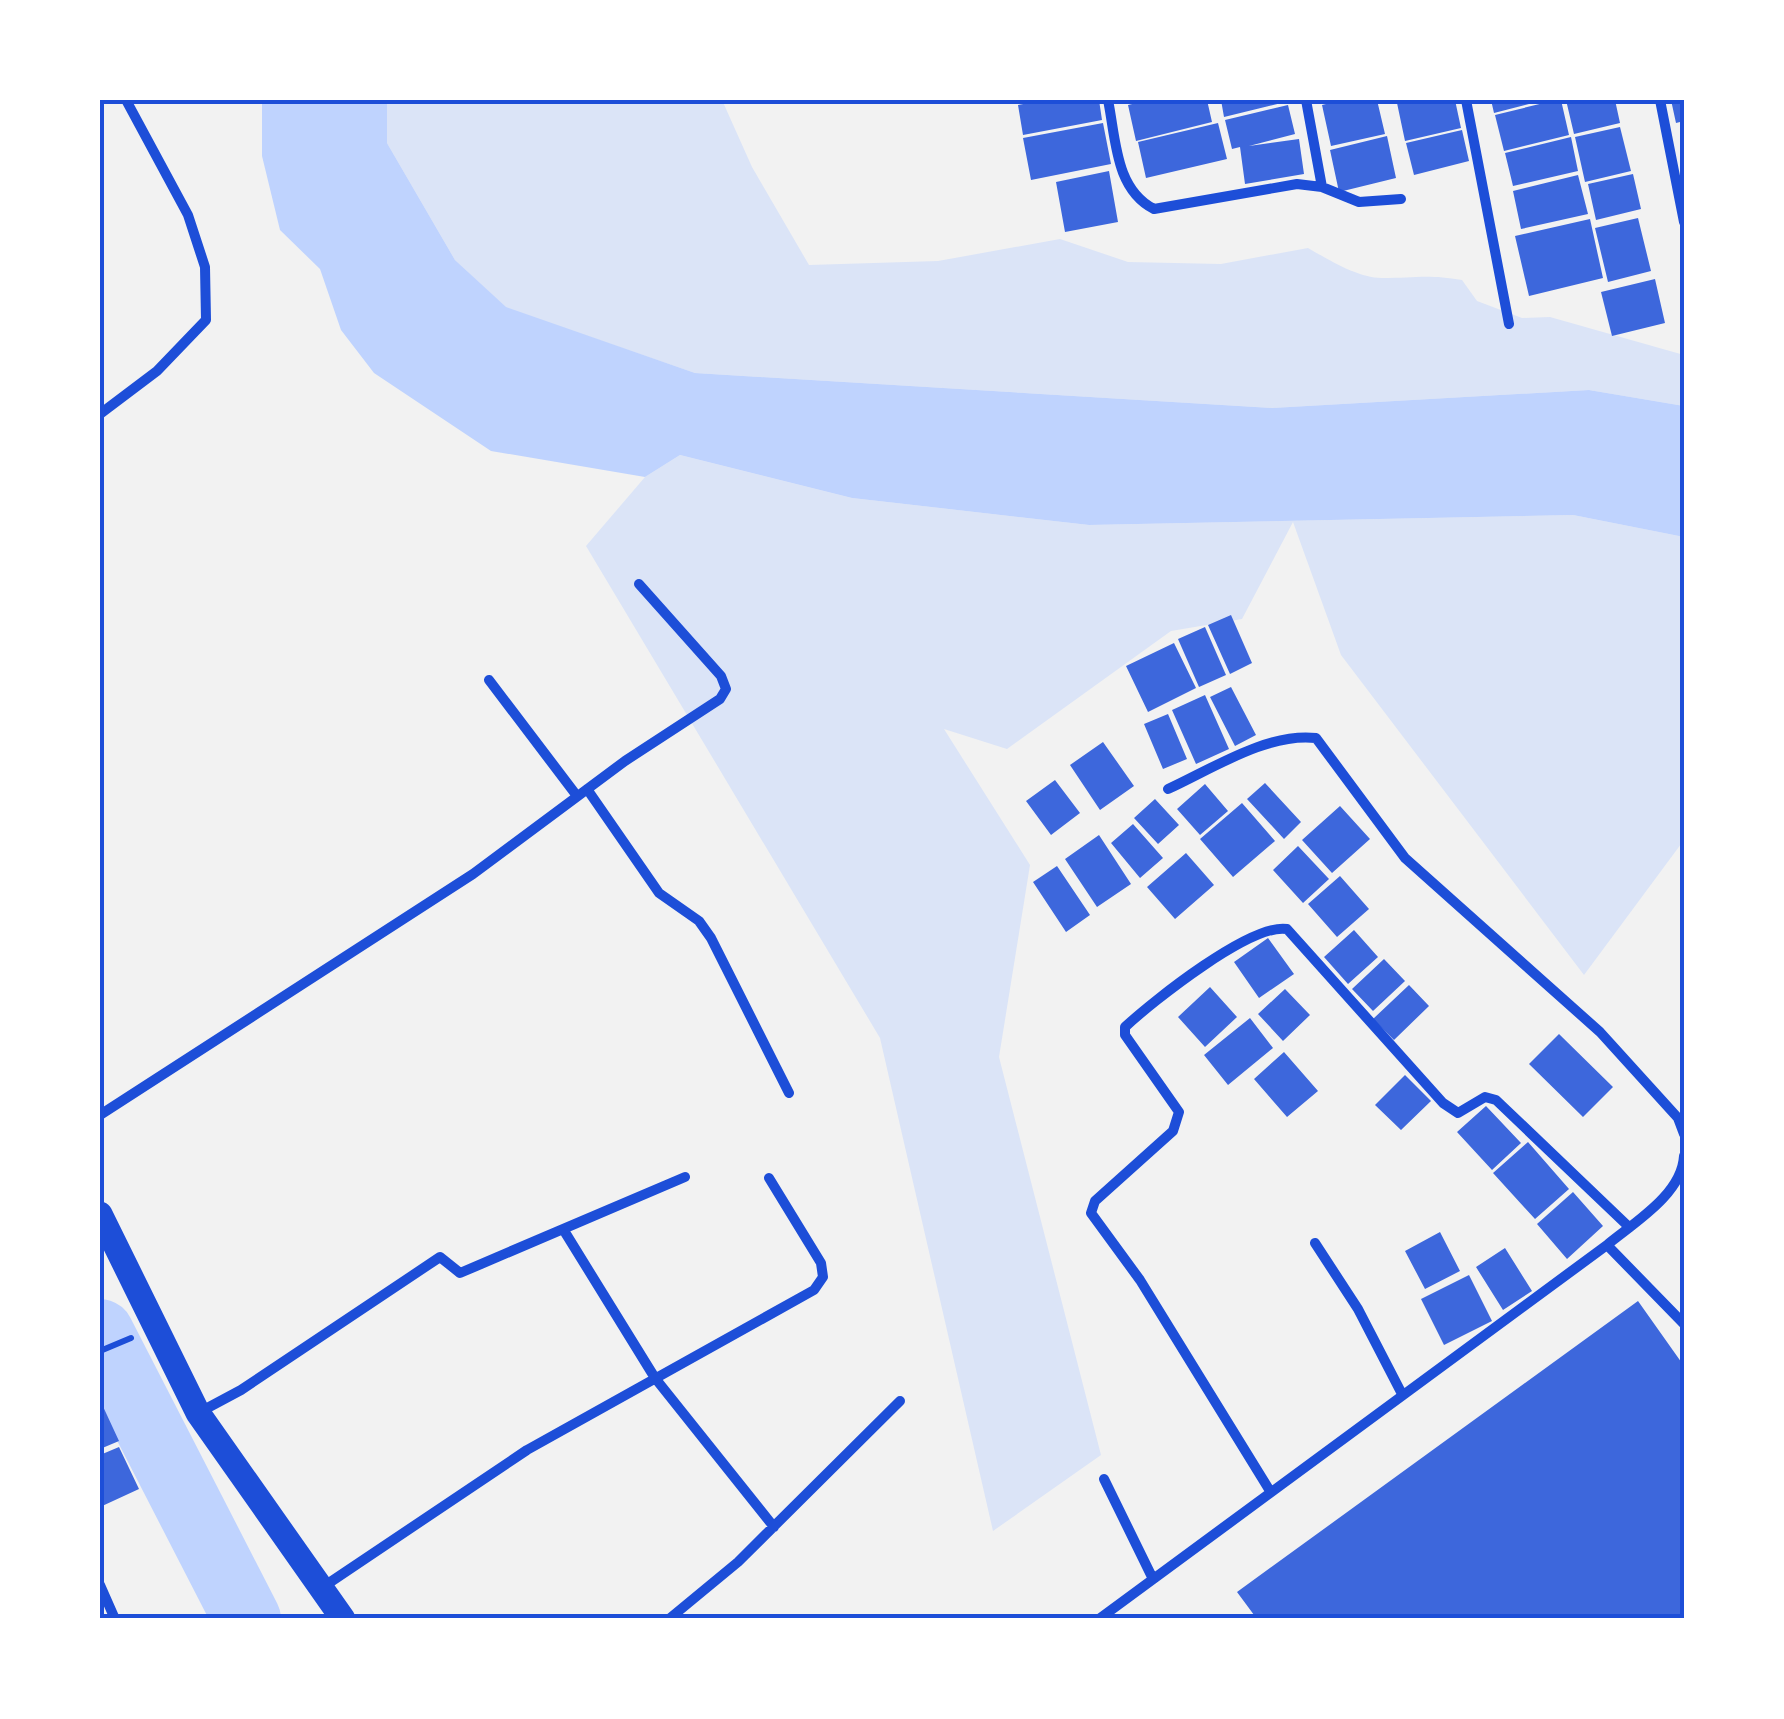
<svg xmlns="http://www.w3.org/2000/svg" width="1784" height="1719" font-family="'Roboto Condensed',sans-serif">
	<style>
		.green { fill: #dbe4f7 }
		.water { fill: #bfd3fe }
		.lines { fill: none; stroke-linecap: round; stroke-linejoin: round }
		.river { stroke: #bfd3fe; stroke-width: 68 }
		.building { fill: #3d67dc }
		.path { stroke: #1d4ed8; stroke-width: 6 }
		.minor { stroke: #1d4ed8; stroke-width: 10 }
		.primary { stroke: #1d4ed8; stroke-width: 25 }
		.neatline { fill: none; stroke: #1d4ed8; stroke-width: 4 }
	</style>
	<rect width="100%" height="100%" fill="#f2f2f2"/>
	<path class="green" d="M387,100H722L752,167L809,265L938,261L1060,239L1128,262L1221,264L1308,248C1329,260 1358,278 1382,278C1414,278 1428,274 1462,280L1477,301L1522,318L1550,317L1684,355V406L1589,390L1272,408L695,373L506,308L455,260L387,143Z
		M680,455L852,498L1089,525L1573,515L1684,537V840L1584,975L1341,655L1293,522L1242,619L1171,631L1007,749L944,729L1030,865L999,1057L1101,1455L993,1531L880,1038L586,546L645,477Z"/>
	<path class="water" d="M262,100H387V143L455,260L506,307L695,373L1272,408L1589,390L1684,406V537L1573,515L1089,525L852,498L680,455L645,477L491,451L374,373L341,330L320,269L280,230L262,156Z"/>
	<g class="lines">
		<path class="river" d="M100,1333L247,1619"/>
	</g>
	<path class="building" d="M1044,100H1099L1102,120L1023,135L1018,105Z
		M1149,100H1207L1212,122L1136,141L1128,105Z
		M1221,100H1290V101L1224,117Z
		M1342,100H1377L1385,134L1331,146L1322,105Z
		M1412,100H1455L1461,128L1405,141L1397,103Z
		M1491,100H1541V101L1494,113Z
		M1556,100H1561L1569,135L1504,151L1495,115Z
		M1566,100H1615L1620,123L1574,134Z
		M1671,100H1684V121L1676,123Z
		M1288,105L1295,134L1249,146L1299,139L1304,174L1245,184L1240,147L1232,149L1225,120Z
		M1103,123L1111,164L1031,180L1023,138Z
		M1218,123L1227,159L1146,178L1138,142Z
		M1620,127L1631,171L1585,182L1575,137Z
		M1462,130L1469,161L1414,175L1406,143Z
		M1387,136L1396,178L1339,192L1330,150Z
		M1571,137L1578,171L1513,186L1505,153Z
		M1109,171L1118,222L1065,232L1056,182Z
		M1633,174L1641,209L1596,220L1588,184Z
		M1578,175L1588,214L1521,229L1513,191Z
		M1638,218L1651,271L1608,282L1595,228Z
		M1590,219L1603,278L1529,296L1515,236Z
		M1655,279L1665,323L1612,336L1601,292Z
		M1231,615L1252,663L1230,674L1208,625Z
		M1205,627L1226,675L1199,687L1178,639Z
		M1174,643L1196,688L1148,712L1126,666Z
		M1231,687L1256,735L1235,746L1210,697Z
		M1205,695L1229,749L1196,764L1172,710Z
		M1168,714L1187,759L1163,769L1144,724Z
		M1103,742L1134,786L1100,810L1070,765Z
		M1055,780L1080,813L1051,835L1026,801Z
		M1265,783L1301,822L1284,839L1247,799Z
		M1205,784L1228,811L1200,835L1177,809Z
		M1155,799L1179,825L1158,844L1134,818Z
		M1242,803L1275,841L1233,877L1200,839Z
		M1340,806L1370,839L1332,873L1302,840Z
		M1133,824L1163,858L1140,878L1111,843Z
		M1099,835L1131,884L1097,907L1065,859Z
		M1298,846L1329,879L1303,903L1273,870Z
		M1186,853L1214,885L1175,919L1147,887Z
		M1057,866L1090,915L1066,932L1033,882Z
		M1340,876L1369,909L1337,937L1308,904Z
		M1354,930L1378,957L1348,984L1324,957Z
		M1268,938L1294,974L1259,998L1234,962Z
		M1384,959L1405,981L1373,1011L1352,989Z
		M1409,985L1429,1006L1394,1040L1373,1019Z
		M1210,987L1237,1017L1205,1047L1178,1017Z
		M1285,989L1310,1015L1283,1041L1258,1014Z
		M1250,1018L1273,1048L1228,1085L1204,1055Z
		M1559,1034L1613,1087L1583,1117L1529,1064Z
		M1284,1052L1318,1091L1287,1117L1254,1079Z
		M1405,1075L1431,1101L1401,1130L1375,1105Z
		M1486,1106L1521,1143L1492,1170L1457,1132Z
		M1528,1142L1569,1189L1535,1219L1493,1173Z
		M1573,1192L1603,1226L1567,1259L1537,1224Z
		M1440,1232L1460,1271L1425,1289L1405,1251Z
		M1505,1248L1532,1291L1503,1310L1476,1267Z
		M1469,1275L1492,1321L1444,1345L1421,1299Z
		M1638,1301L1684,1366V1619H1257L1237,1592Z
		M100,1400L119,1441L100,1449Z
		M119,1447L139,1489L100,1507V1455Z"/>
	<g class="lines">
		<path class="path" d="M100,1351L131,1338"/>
		<path class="minor" d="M1108,100C1116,139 1115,189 1154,209L1297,184L1322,187L1359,202L1401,199
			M1306,100L1322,187
			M1466,100L1509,324
			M1660,100L1684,222
			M100,414L157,371L206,320L205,267L188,215L126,100
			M489,680L577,796
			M587,789L659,893L699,921L711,938L789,1093
			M1168,789C1210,770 1268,732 1316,738L1405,858L1600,1032L1678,1118L1684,1134
			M100,1115L473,874L625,761L720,699L726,689L721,676L639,584
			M563,1229L655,1378L774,1527
			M1315,1243L1358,1309L1402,1394
			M1607,1245C1635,1222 1682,1194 1684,1156
			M198,1413L241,1390L440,1257L460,1273L685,1177
			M1104,1479L1153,1579
			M1270,1491L1140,1280L1091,1213L1095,1201L1173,1131L1179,1112L1125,1035V1027C1153,1001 1251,923 1287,929L1443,1103L1458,1113L1485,1097L1496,1100L1629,1227
			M100,1585L115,1619
			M323,1587L527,1450L814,1290L823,1277L821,1263L769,1178
			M669,1619L738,1562L900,1401
			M1099,1619L1607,1245L1684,1324"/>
		<path class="primary" d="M100,1214L198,1413L343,1619"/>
	</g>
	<rect width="1784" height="1719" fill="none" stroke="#ffffff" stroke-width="205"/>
	<rect x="102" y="102" width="1580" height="1514" class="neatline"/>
</svg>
